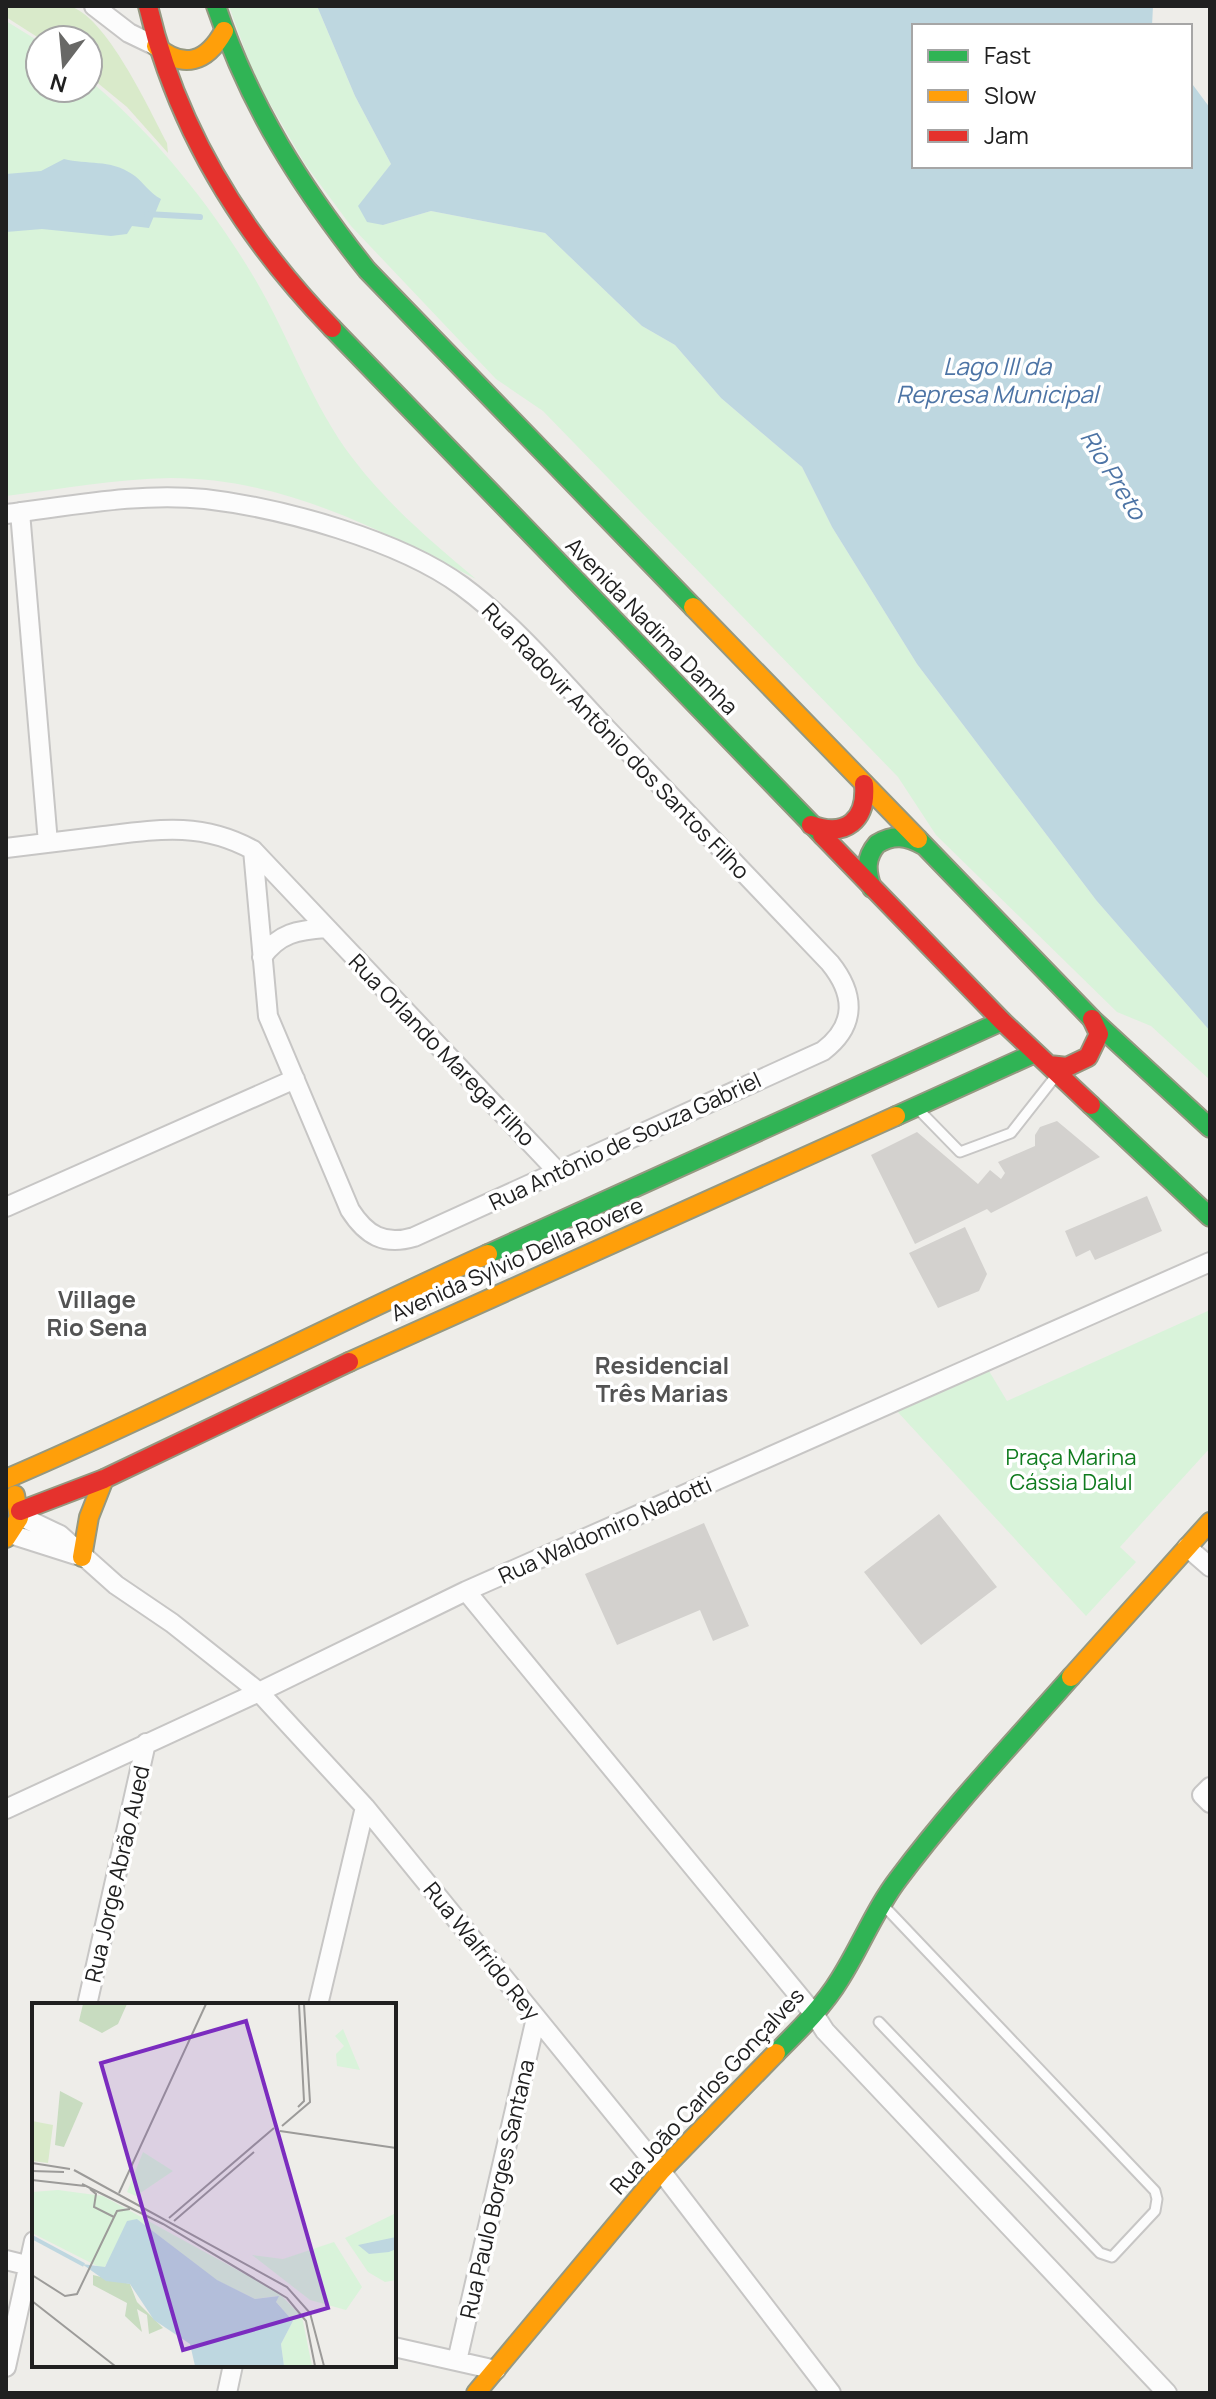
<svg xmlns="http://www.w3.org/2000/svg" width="1216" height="2399" font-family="Manrope,sans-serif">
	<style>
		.grass { fill: #d9eaca }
		.park { fill: #d9f3da }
		.water { fill: #bed7e0 }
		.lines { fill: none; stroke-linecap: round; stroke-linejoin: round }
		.stream { stroke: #bed7e0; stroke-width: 6 }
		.building { fill: #d3d1ce }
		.lane-casing { stroke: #c7c6c5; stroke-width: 13 }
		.street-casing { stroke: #c7c6c5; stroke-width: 22 }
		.fast-casing { stroke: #959881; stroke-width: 22 }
		.slow-casing { stroke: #959881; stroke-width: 22 }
		.jam-casing { stroke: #959881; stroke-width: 22 }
		.lane { stroke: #fcfcfc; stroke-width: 9 }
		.street { stroke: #fcfcfc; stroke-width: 18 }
		.fast { stroke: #30b455; stroke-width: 18 }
		.slow { stroke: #ff9f0a; stroke-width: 18 }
		.jam { stroke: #e5322d; stroke-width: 18 }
		.labels { text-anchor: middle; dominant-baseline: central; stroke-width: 7; stroke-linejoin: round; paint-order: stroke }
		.street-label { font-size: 22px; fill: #202020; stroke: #fff }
		.park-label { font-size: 22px; fill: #107c1f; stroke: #fff }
		.water-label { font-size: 24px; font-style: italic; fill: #4d74a5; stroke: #fff }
		.neighbourhood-label { font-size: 24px; font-weight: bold; fill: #535353; stroke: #fff }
		.inset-river { fill: none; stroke: #bed7e0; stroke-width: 4 }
		.inset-road { fill: none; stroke: #9c9b99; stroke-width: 2 }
		.view { fill: #7b2cbf; fill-opacity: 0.15; stroke: #7b2cbf; stroke-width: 4 }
		.inset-edge { fill: none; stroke: #202020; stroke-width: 4 }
	</style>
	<rect width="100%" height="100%" fill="#eeede9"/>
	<path class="grass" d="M6,6C24,6 52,2 69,6C106,15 150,111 167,143L168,153L127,107L88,75V40H42L6,17Z"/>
	<path class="park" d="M229,6H317L355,96L391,164L377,184L383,225L431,211L545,233L642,326L675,345L721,398L802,467L832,527L917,664L1096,900L1210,1031V1080L1151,1026L1117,1012L936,835L898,777L543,411L496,379L351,226L305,164L255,78Z
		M6,21L40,42V88H88V79C154,134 211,205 255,279C290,338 312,406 354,460C389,506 433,543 476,579C381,530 282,478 171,478C116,479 60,489 6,496Z
		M1210,1310V1448L1120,1547L1136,1562L1086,1616L895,1409L989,1371L1007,1401Z"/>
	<path class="water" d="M317,6H1153L1152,26H914V166H1190V81L1210,108V1031L1096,900L917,664L832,527L802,467L721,398L675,345L642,326L545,233L431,211L383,225L367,222L358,206L391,164L355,96Z
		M64,159C87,165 110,159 132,174C143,181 149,193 161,199L149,228L132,226L127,234L111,236L42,229L6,232V174L41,171Z"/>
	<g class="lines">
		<path class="stream" d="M147,214L200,217"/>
	</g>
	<path class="building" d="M1057,1121L1100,1157L991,1213L987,1209L915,1244L871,1155L917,1132L978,1184L990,1170L1001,1179L1005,1173L998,1162L1035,1146V1135L1040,1127Z
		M1147,1196L1162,1231L1095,1260L1090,1250L1076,1257L1065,1231Z
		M965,1227L987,1274L979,1291L938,1308L909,1253Z
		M939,1514L997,1587L921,1645L864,1572Z
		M704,1523L749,1626L713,1641L700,1610L617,1645L585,1574Z"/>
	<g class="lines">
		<defs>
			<path id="lane" d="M918,1109L960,1152L1011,1133L1055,1077
				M879,2022L1100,2253L1112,2257L1155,2211L1157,2199L1155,2191L884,1906"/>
			<path id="street" d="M94,6L129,33L156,46
				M20,512L48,843
				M6,514C71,506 139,492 205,499C282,508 399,540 462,586C515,625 559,678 604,726C679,805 754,884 830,963C855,994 857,1025 823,1051L414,1237C384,1246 366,1235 350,1210L268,1016L253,850
				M6,848C39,844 71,840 104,836C159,829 202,822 253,850L558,1172
				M262,957C279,933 298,930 326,928
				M6,1207L295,1079
				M20,1516L60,1535L116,1585L172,1623L259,1692L365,1807L661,2171L831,2393
				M10,1534L76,1555
				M1187,1547L1210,1567
				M466,1591L814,2014L825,2031L1167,2393
				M1210,1787L1202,1795L1210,1803
				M6,1809L259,1692L466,1591L1210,1262
				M87,2005L146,1743
				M318,2005L365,1807
				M6,2260L34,2267
				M394,2347L496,2370
				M457,2361L536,2018
				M6,2367L34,2241
				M227,2393L233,2365"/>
			<path id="fast" d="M216,6C250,107 301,187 367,270L693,607
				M332,328L822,835
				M918,839L1092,1019L1210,1128
				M872,888C866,871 865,858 877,844C894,834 906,836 923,845
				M1091,1105L1210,1217
				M896,1116L1035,1053
				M488,1254L1002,1021
				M776,2053C799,2030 823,2007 840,1979C861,1946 875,1909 899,1878C952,1807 1013,1743 1071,1677"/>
			<path id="slow" d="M156,46C184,70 207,62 224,31
				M693,607L918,839
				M349,1362L896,1116
				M6,1479C169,1409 326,1327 488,1254
				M6,1538L19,1518L15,1495
				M82,1557L89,1517L104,1479
				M1071,1677L1210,1522
				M476,2393L661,2171L776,2053"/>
			<path id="jam" d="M148,6C177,130 244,237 332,328
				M811,825C846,838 867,820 864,784
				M822,835L1002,1021L1091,1105
				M1049,1065L1067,1067L1088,1057L1099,1034L1092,1019
				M20,1511L104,1479L349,1362"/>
		</defs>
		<use href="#lane" class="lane-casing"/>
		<use href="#street" class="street-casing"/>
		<use href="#fast" class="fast-casing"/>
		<use href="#slow" class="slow-casing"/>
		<use href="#jam" class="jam-casing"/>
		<use href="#lane" class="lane"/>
		<use href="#street" class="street"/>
		<use href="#fast" class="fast"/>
		<use href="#slow" class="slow"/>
		<use href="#jam" class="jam"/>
	</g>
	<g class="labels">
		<g class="street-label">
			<text transform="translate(652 626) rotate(46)">Avenida Nadima Damha</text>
			<text transform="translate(616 741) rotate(46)">Rua Radovir Antônio dos Santos Filho</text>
			<text transform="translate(442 1050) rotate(46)">Rua Orlando Marega Filho</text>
			<text transform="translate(625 1141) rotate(-25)">Rua Antônio de Souza Gabriel</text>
			<text transform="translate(517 1259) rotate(-24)">Avenida Sylvio Della Rovere</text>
			<text transform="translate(605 1530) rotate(-24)">Rua Waldomiro Nadotti</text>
			<text transform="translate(117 1874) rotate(-77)">Rua Jorge Abrão Aued</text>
			<text transform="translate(482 1951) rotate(51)">Rua Walfrido Rey</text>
			<text transform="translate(707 2091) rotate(-47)">Rua João Carlos Gonçalves</text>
			<text transform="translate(497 2189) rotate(-77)">Rua Paulo Borges Santana</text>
		</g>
		<g class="park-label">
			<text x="1071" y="1457">Praça Marina<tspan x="1071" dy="25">Cássia Dalul</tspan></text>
		</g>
		<g class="water-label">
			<text x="997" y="365">Lago III da<tspan x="997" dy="28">Represa Municipal</tspan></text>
			<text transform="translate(1114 474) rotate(58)">Rio Preto</text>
		</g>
		<g class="neighbourhood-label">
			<text x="97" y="1298">Village<tspan x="97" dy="28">Rio Sena</tspan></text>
			<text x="662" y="1364">Residencial<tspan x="662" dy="28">Três Marias</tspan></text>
		</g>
	</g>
	<g transform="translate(32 2003)">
		<rect width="364" height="364" fill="#eeede9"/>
		<path d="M0,118L21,122L16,160L0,158Z" fill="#d9eaca"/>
		<path d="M51,1H95L86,21L70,30L47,18ZM28,88L51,100L32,144L23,142ZM61,272L98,281L105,299L131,325L117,331L115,312L105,306L110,329L93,313L95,300L61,282Z" fill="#c8dcc0"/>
		<path d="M311,26L328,67L305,63L304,51L312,43L303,33ZM111,149L141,168L104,193L95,189ZM26,187L71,193L247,290L270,314L280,363H252L249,341L261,318L244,299L246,293L223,296L184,277L105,216L71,266L0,230V189ZM364,210V277L353,279L336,269L313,235ZM302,239L330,284L314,307L278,297L220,252L251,256Z" fill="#d9f3da"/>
		<path d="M105,216L185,277L223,296L247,293L244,299L261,318L249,341L252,363H163L158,341L122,317L98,281L74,278L50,261L73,264L95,218ZM364,234V246L357,249L337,251L326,242Z" fill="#bed7e0"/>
		<path class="inset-river" d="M0,234L52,262"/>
		<path class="inset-road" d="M266,104L272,98L267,1M250,123L278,99L272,1M248,128L364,145M0,160L38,166M42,167L255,284L278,310L292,363M0,168L32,169M0,177L53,183M50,181L131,221L255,295L274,318L283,363M58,186L64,191L62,204L82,214M87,190L174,1M137,215L242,125M142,218L222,149M0,272L33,293L45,291L85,208L98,206M0,298L83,363"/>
		<path class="view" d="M214,18L296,305L151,347L69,60Z"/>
		<rect width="364" height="364" class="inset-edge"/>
	</g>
	<rect width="1216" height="2399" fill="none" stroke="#202020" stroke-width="16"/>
	<rect x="912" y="24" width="280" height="144" fill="#ffffff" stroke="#a6a6a6" stroke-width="2"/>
	<rect x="928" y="50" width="40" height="12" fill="#30b455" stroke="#a6a6a6" stroke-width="2"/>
	<text x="984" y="64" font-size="24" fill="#202020">Fast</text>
	<rect x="928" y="90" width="40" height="12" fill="#ff9f0a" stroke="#a6a6a6" stroke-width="2"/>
	<text x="984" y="104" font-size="24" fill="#202020">Slow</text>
	<rect x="928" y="130" width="40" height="12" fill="#e5322d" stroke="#a6a6a6" stroke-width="2"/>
	<text x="984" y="144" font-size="24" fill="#202020">Jam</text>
	<g transform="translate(64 64) rotate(196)"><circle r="38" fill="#ffffff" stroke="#a6a6a6" stroke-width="2"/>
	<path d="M0-6L14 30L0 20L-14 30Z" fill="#686866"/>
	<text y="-12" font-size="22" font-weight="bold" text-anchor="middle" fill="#202020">N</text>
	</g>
</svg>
